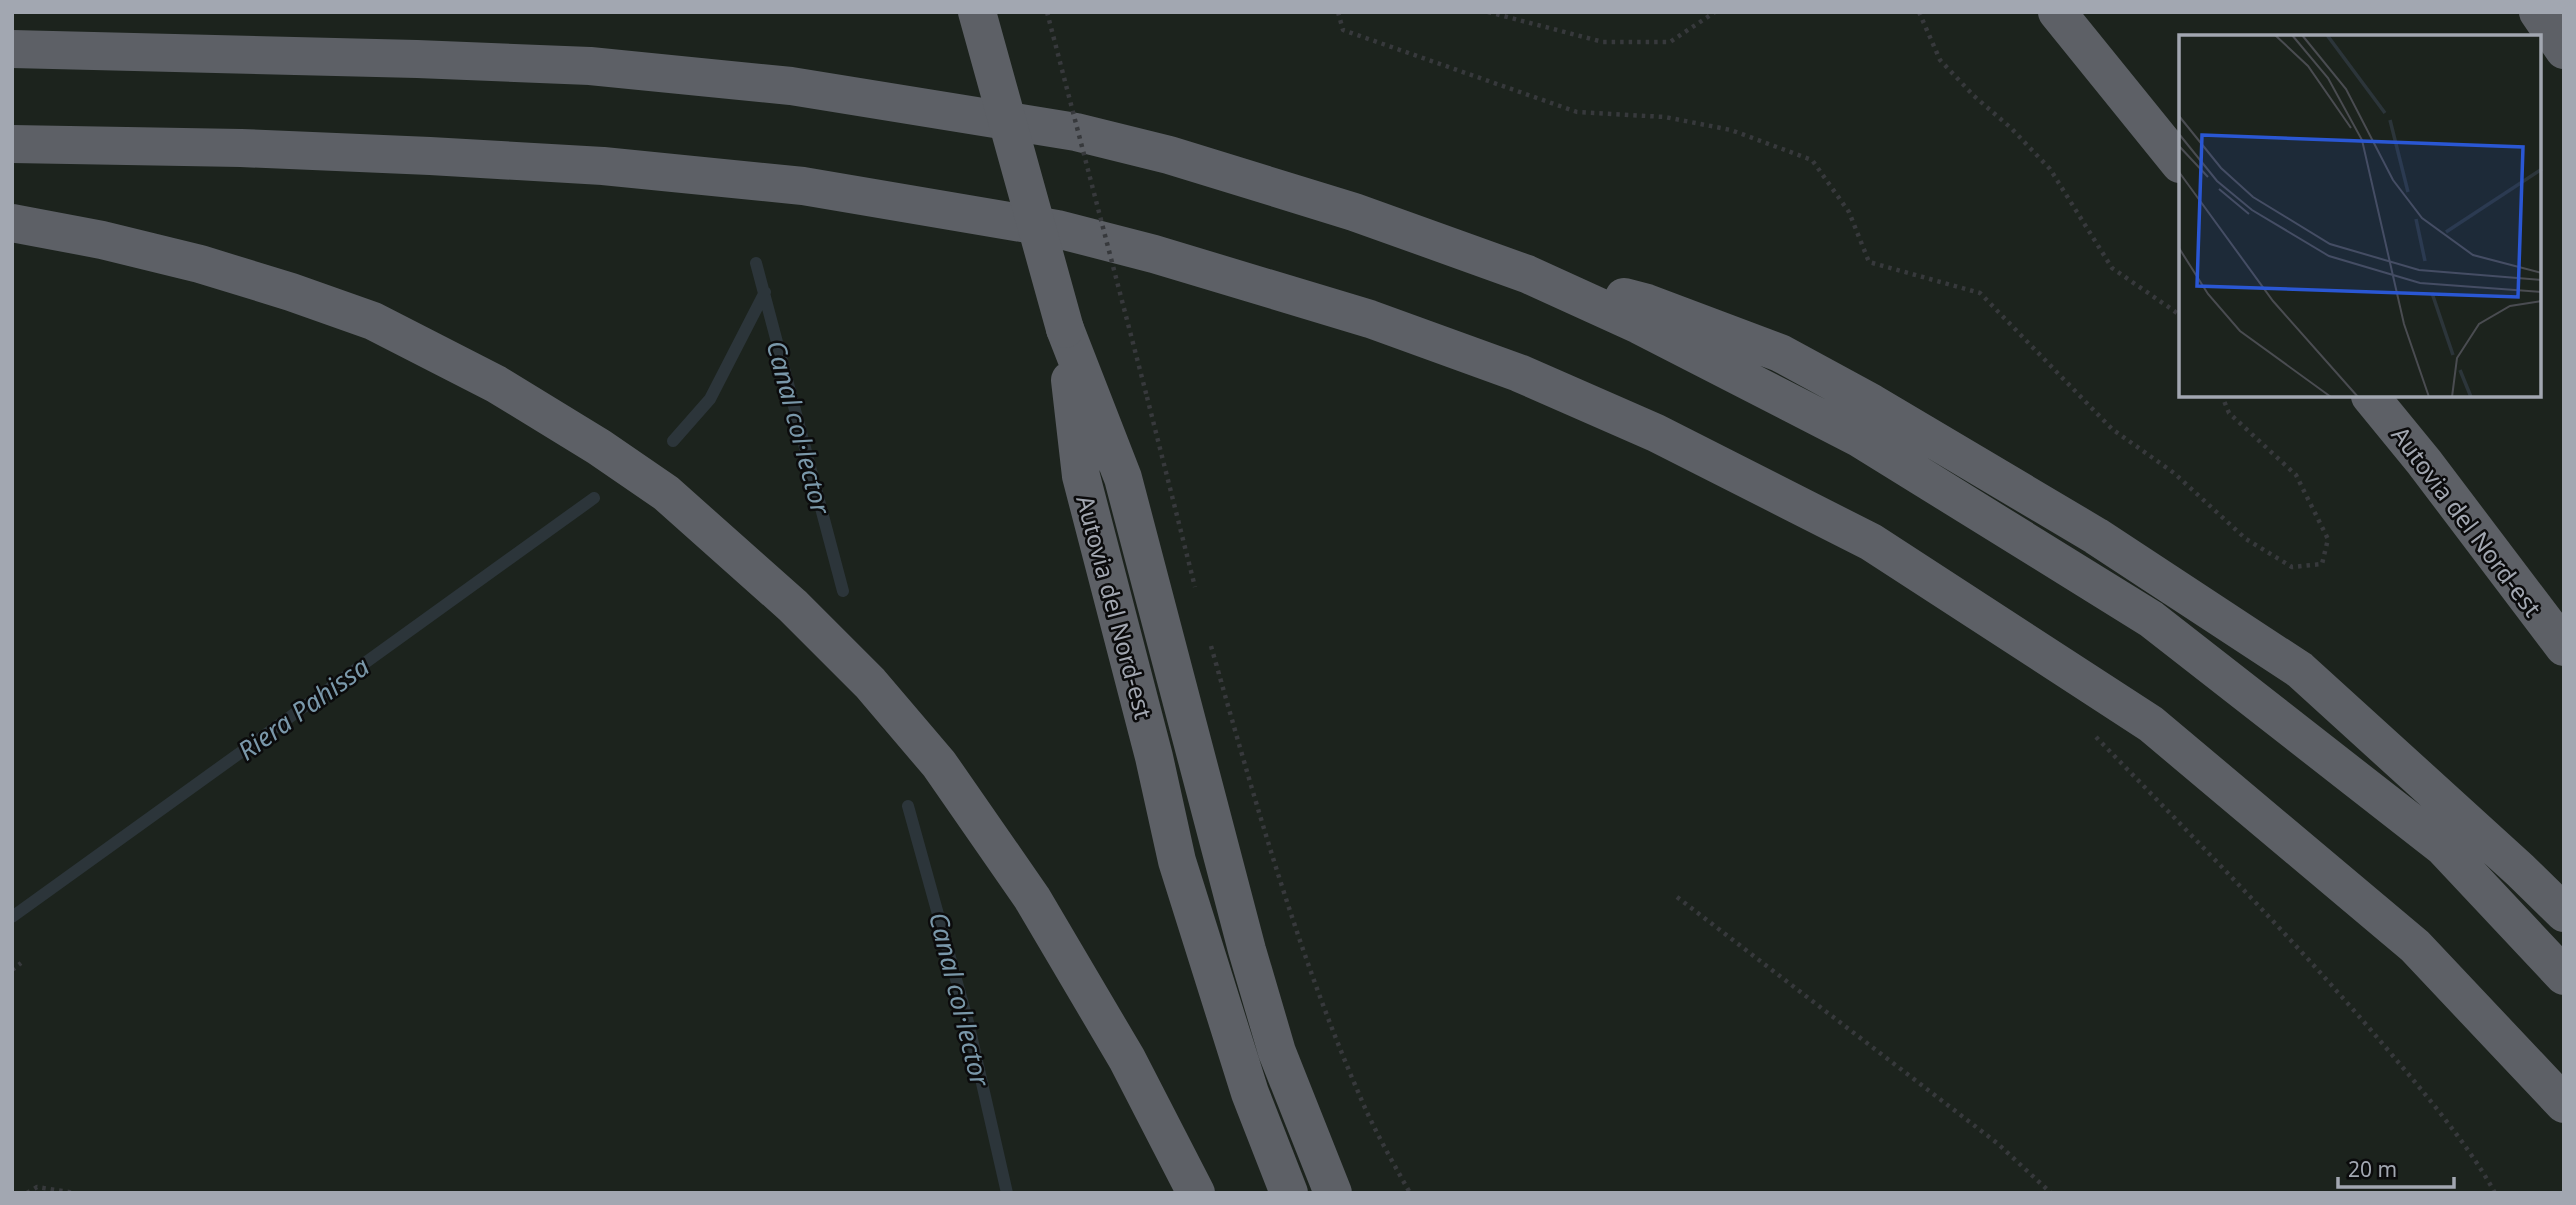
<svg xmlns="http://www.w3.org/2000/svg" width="2576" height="1205" font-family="'Noto Sans',sans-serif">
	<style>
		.green { fill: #1c231d; fill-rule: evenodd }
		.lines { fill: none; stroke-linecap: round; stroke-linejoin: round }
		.stream { stroke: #2c353a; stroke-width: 12 }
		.path { stroke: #37393c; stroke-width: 4.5; stroke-dasharray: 3.5 5; stroke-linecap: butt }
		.highway { stroke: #5d6066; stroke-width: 38 }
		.path-bridge { stroke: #37393c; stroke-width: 4.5; stroke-dasharray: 3.5 5; stroke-linecap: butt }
		.highway-bridge { stroke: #5d6066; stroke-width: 38 }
		.labels { text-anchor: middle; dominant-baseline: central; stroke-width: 5; stroke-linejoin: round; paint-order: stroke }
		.street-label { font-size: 24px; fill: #a2a7b1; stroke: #0b0b0c }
		.water-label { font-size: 26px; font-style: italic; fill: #7a98aa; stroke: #0b0b0c }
		.inset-river { fill: none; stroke: #2c353a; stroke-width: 3.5 }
		.inset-road { fill: none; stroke: #4a4c51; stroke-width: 2 }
		.view { fill: #2a57d4; fill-opacity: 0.15; stroke: #2a57d4; stroke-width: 3.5 }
		.inset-edge { fill: none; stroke: #a2a7b1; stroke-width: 3.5 }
	</style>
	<rect width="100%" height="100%" fill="#101011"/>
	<path class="green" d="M12,12H2564V1193H12ZM2180,37H2539V396H2180Z"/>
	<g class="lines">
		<path class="stream" d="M756,263L843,591
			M673,441L710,399L765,292
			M908,806L969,1026L1007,1193
			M12,917L594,498"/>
		<path class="path" d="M1338,12L1343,30L1577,112L1665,117L1731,130L1812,160L1849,212L1869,262L1980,293L2112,429L2174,473L2246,539L2292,567L2322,564L2328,539L2296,475L2229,413L2222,396
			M1488,12L1603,42H1670L1715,12
			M1919,12L1940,60L1974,96L2011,128L2050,169L2112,268L2180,315
			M1147,397L1195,587
			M1211,646C1254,797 1296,949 1359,1094C1373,1128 1392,1161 1410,1193
			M2096,737C2191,835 2287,932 2376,1036C2415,1082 2466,1140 2495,1193
			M1677,897L1997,1143L2051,1193
			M12,970L21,963
			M27,1193L37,1187L75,1193"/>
		<path class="highway" d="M2057,12L2180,164
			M2538,12L2564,50
			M12,49L417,59L590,66L791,86L1076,132L1169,155L1354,212L1527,274L1639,325L1859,438L2151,619L2443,847L2564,976
			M12,144L241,148L430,156L603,166L803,186L1057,229L1154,254L1370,319L1519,373L1656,433L1871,542L2151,724L2415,946L2564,1104
			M12,223L102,240L200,264L291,292L373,321L496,384L599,447L666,493L793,606L870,683L939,764L1032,898L1127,1059L1196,1193
			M1624,297L1647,303L1780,353L1872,403L2096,536L2300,670L2520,870L2564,913
			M1065,329L1123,478L1247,950L1277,1052L1333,1193
			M1070,380L1081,476L1154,757L1177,861L1250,1093L1289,1193
			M2370,396L2424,462L2564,647"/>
		<path class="path-bridge" d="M1047,12L1147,397"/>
		<path class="highway-bridge" d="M977,12L1065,329"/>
	</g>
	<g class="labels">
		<g class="street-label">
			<text transform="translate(2467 521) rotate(53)">Autovia del Nord-est</text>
			<text transform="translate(1115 607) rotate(75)">Autovia del Nord-est</text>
		</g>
		<g class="water-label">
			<text transform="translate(799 427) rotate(75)">Canal col·lector</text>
			<text transform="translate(303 708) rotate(-36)">Riera Pahissa</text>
			<text transform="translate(960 999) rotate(76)">Canal col·lector</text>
		</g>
	</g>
	<g transform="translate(2179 35)">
		<rect width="362" height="362" fill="#101011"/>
		<path d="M0,0H362V362H0Z" fill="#1c231d"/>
		<path class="inset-river" d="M148,0L206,78M211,85L229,157M237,184L246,226M267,197L363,134M253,258L274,320M281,335L292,362"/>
		<path class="inset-road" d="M96,0L129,31L172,93M113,0L149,43L183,105L225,289L250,362M123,0L167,54L214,145L243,183L294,220L363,238M0,81L42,133L74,162L151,209L240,235L363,245M0,99L38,146L73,175L150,221L241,248L363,257M0,111L29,142M0,137L94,266L179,362M40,154L70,179M0,213L29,259L61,296L152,362M273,362L278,323L300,289L331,271L363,266"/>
		<path class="view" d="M23,100L344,112L339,262L18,251Z"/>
		<rect width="362" height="362" class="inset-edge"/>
	</g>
	<rect width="2576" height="1205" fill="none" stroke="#a2a7b1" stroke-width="28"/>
	<path d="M2338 1177v10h116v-10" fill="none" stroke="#a2a7b1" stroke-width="3.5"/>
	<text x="2348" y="1177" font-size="21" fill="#a2a7b1" stroke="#0b0b0c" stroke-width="5" paint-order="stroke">20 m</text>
</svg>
